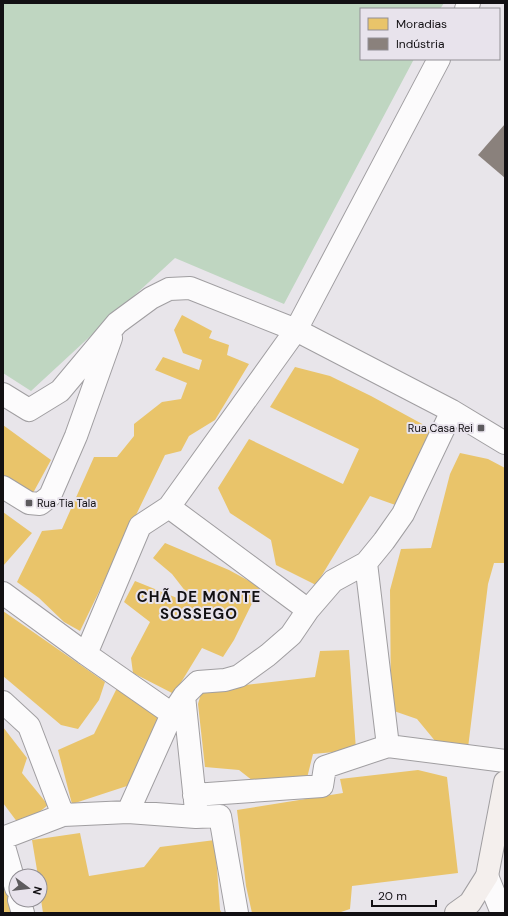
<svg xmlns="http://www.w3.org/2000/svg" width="508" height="916" font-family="'DM Sans',sans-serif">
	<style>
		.green { fill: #bfd6c1 }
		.homes { fill: #e9c46a }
		.industry { fill: #8a817c }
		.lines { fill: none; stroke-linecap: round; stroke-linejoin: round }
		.street-casing { stroke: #a09ea1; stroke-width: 24 }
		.secondary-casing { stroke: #a09ea1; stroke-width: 24 }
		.street { stroke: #fcfbfc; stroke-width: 22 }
		.secondary { stroke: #f4efed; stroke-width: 22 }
		.poi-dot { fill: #5d5b5e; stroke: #e8e3ec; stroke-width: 1.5 }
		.labels { text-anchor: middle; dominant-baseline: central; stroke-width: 4; stroke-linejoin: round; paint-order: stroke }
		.poi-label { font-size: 11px; fill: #121013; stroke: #e8e3ec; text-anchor: end }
		.district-label { font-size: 15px; font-weight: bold; letter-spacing: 1px; fill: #121013; stroke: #e8e3ec }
	</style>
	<rect width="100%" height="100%" fill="#e8e5ea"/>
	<path class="green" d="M3,3H444L440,9H361V59H414L284,304L175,258L31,391L3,373Z"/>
	<path class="homes" d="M182,315L212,331L209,338L229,345L227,355L249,364L215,420L189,436L181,451L165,455L80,631L64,622L39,598L17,582L42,531L62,529L94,457H117L134,436V424L162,402L181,399L187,383L155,370L163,357L199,370L202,360L183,353L174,330Z
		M295,367L330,376L371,396L435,431L401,507L370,496L316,585L276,565L271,540L230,513L218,488L249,439L343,484L359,449L270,407Z
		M3,425L51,460L33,493L3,475Z
		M460,453L488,459L505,468V563H494L488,584L468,748L436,742L417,719L391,710L390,590L401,549L431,548L450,474Z
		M3,512L32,533L3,566Z
		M165,543L229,570L260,587L234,640L223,657L202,648L174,694L133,673L131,658L150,622L124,602L135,581L182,600L186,592L172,574L153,558Z
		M3,611L105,682L99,700L78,729L61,725L3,676Z
		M349,650L356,750L313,754L306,782L257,784L239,770L205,767L198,704L202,690L315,677L320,651Z
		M118,686L160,717L130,785L72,804L58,750L94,734Z
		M3,727L27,758L22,773L48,805L21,827L3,803Z
		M418,770L447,777L458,873L352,886L350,909L338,913H252L246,886L237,810L343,793L340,779Z
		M80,833L89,876L144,867L160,847L215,840L220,910L222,913H43L40,893V876H38L32,840Z
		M3,882L15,913H3Z"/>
	<path class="industry" d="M505,124V178L478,155Z"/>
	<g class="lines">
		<defs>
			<path id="street" d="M466,9L469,3
				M3,394L29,410L60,391L117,323L151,298L169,289L190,288L296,330L452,411L505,443
				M3,487L29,503L40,504L50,496L76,436L111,338
				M169,507L308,610
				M3,593L86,654L172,714L128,812
				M86,654L140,526L169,507L296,330L439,59
				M184,696L196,810
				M3,702L29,726L63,815
				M172,714L184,696L198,682L225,680L239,676L268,655L291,635L308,610L333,581L366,563
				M388,746L366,563L384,541L403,514L452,411
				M194,795L322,786L325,767L388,746L505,761
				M3,838L63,815L128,812L196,817L220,816L237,913
				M3,843L16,888
				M487,876L502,913
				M19,900L23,913"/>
			<path id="secondary" d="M456,913L470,903L487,876L505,782"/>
		</defs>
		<use href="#street" class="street-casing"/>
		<use href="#secondary" class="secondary-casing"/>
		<use href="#street" class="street"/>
		<use href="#secondary" class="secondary"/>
	</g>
	<g class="poi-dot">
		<rect x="477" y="424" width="8" height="8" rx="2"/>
		<rect x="25" y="499" width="8" height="8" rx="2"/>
	</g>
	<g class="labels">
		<g class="poi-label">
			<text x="473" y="428">Rua Casa Rei</text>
			<text x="37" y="503" text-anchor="start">Rua Tia Tala</text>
		</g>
		<g class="district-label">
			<text x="199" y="597">CHÃ DE MONTE<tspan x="199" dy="17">SOSSEGO</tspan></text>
		</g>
	</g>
	<rect width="508" height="916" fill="none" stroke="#121013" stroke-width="8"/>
	<rect x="360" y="8" width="140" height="52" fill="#e8e3ec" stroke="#928f95"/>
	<rect x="368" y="18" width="20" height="12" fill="#e9c46a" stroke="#928f95"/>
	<text x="396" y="28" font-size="12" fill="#121013">Moradias</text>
	<rect x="368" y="38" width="20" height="12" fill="#8a817c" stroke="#928f95"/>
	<text x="396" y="48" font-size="12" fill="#121013">Indústria</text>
	<g transform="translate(28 888) rotate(105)"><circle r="19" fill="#e8e3ec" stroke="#928f95"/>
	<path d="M0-3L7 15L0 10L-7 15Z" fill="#5d5b5e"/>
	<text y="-6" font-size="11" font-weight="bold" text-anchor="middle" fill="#121013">N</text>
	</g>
	<path d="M372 900v6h64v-6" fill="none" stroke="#121013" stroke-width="2"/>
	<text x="378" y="900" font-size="12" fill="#121013" stroke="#e8e3ec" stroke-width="3" paint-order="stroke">20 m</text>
</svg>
